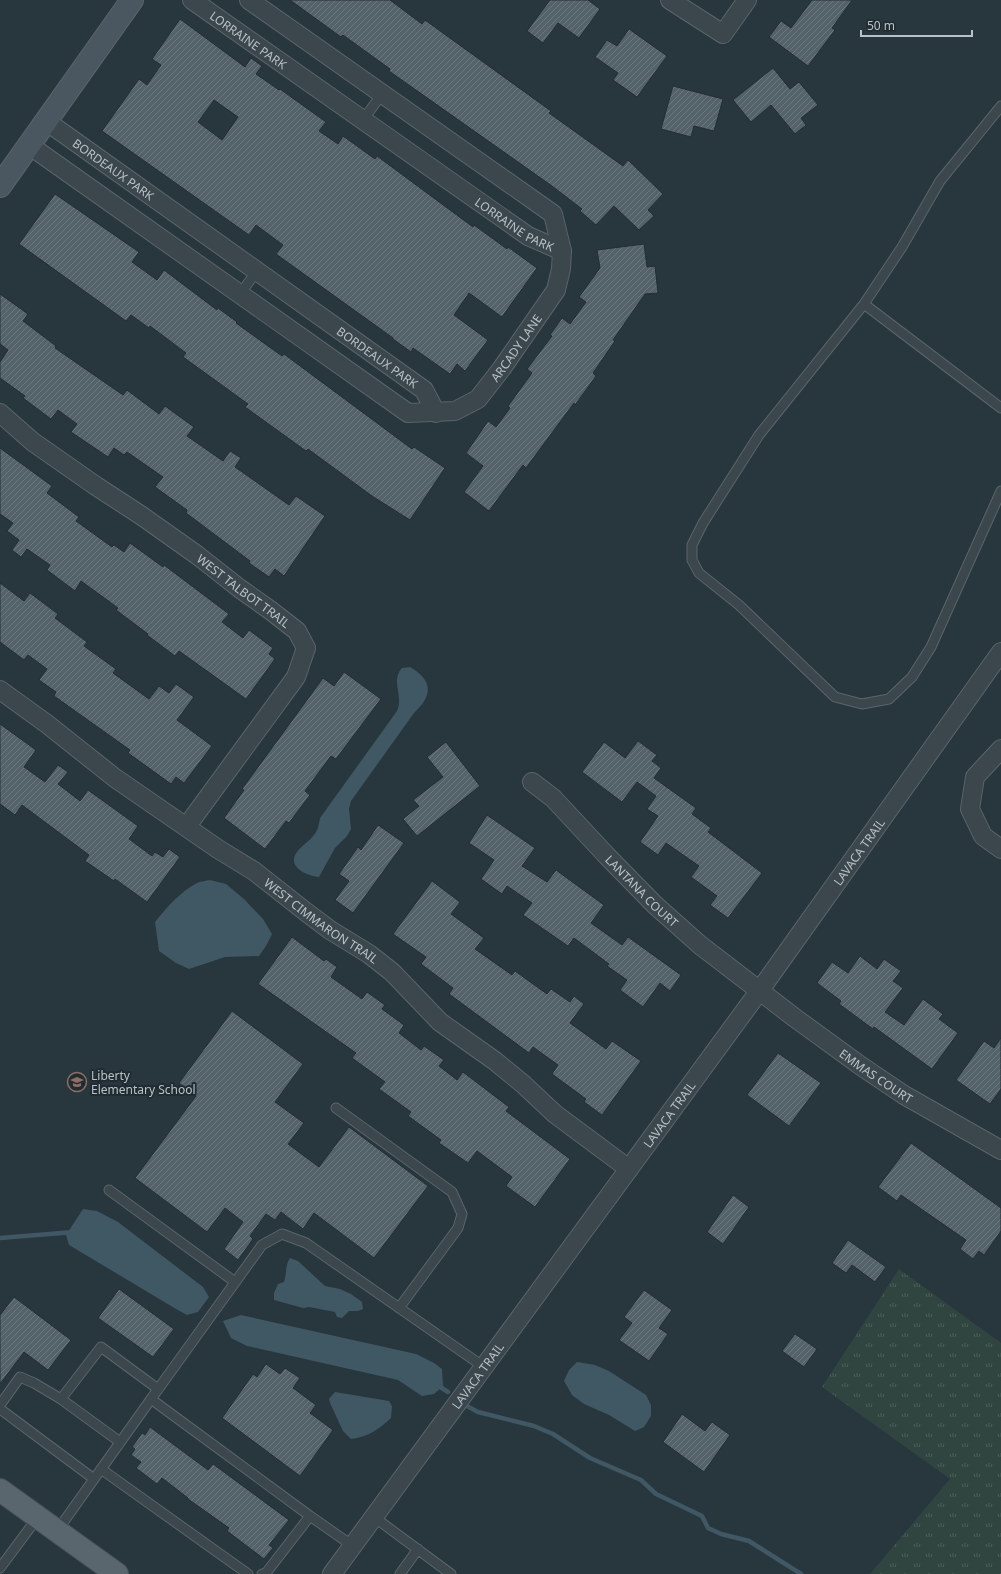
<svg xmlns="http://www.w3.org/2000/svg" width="1001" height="1574" font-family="'Noto Sans',sans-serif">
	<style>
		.grass { fill: url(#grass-tufts) }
		.water { fill: #405764 }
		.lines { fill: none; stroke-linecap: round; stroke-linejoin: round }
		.stream { stroke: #405764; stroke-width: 4.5 }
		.building { fill: url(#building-hatch); stroke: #232e34; fill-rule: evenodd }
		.lane-casing { stroke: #5a656b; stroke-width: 11 }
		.street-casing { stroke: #5a656b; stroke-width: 20 }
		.secondary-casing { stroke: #5a656b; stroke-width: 24 }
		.primary-casing { stroke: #485359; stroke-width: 24 }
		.lane { stroke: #3c474d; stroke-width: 9 }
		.street { stroke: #3c474d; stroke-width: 18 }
		.secondary { stroke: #4a5760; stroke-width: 22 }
		.primary { stroke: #5a666d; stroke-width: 22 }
		.labels { text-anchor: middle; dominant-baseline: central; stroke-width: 4; stroke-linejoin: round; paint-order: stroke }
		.street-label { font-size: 12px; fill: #b8c2c8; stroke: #212c32 }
		.poi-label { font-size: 12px; fill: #b8c2c8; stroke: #212c32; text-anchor: start }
	</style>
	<defs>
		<pattern id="grass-tufts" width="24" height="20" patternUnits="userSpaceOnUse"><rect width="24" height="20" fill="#304540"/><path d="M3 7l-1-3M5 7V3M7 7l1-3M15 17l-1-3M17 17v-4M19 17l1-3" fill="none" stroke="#4c5e5a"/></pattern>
		<pattern id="building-hatch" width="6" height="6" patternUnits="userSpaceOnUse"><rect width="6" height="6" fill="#54636a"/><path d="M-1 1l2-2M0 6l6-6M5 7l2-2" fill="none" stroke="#6a787e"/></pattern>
	</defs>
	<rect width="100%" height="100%" fill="#28363d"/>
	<path class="grass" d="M899,1269L1001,1343V1574H870L950,1479L822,1387Z"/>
	<path class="water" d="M410,667C433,680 433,696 414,713L351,801L349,809L351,829L347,836L335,848L319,877C309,876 289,869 295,855C298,848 309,842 314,835C318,831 319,823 320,818L397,711C404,696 390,681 402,668Z
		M210,880L226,884L244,899L263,919L272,934L266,946L259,956L225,957L189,969L176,963L159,951L155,922C166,908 181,891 197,883C201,881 206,881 210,880Z
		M83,1209L97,1211L118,1222L203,1287L209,1297L198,1312L187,1315L176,1309L69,1245L66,1235Z
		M290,1258L298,1261L325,1286L340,1289L351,1294L362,1302L363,1309L358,1311H349L342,1318L337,1317L335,1312L309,1307L303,1308L274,1300V1293L278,1284L284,1282C287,1273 285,1265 290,1258Z
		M241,1315L416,1354L434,1363L442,1369L443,1386L434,1394L422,1396L398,1380L247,1346L231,1338L223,1321Z
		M577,1362L595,1365L609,1371L646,1395L651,1405V1416L644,1427L635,1431L609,1415L584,1404L572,1395L564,1381L569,1370Z
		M335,1392L389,1401L392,1406L391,1418C379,1429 368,1437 351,1439L343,1431L330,1403L329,1399Z"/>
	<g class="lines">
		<path class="stream" d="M0,1238L74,1232
			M437,1385L448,1392
			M465,1405L478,1412L534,1426L553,1434L590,1458L641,1480L656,1494L702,1516L708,1528L721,1534L749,1541L801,1574"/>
	</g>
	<path class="building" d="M290,0H390L422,24L425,20L551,111L549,113L623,166L628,160L663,194L648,210L654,216L639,230L614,206L596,225L580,211L582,209L552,186L389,71L390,69L343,35L341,37Z
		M550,0H588L600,9L579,38L558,23L543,43L527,31Z
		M812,0H852L832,28L835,30L808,66L769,37L781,21L791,28Z
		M180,19L245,67L251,58L262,66L256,74L279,90L280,89L326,122L319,131L338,144L343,136L375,159L377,156L473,227L474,225L507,249L508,247L537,268L502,317L469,293L454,315L488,340L465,371L457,364L450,374L413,348L411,352L393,339V338L276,254L283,245L256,225L249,235L102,131L139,79L147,85L161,65L152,59ZM214,100L238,117L222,140L198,122Z
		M629,29L667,56L637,97L613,80L618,73L595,57L607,40L617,46Z
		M773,68L790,89L799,82L818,105L801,118L806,125L795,134L771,105L751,122L733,100Z
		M673,86L723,99L714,131L694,126L691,137L661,129Z
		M55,194L139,252L132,262L157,280L164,270L217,310L218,308L237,322L236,323L282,356L284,354L412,449L414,447L445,468L410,520L372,496L308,449L306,451L245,407L248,404L183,357L186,353L150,326L149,328L131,315L126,321L19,244Z
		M644,244L647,267L655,266L658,293L645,294L613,340L615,341L593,373L596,376L575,405L574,403L526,468L523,465L489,511L464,492L483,466L466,453L488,421L496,427L510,408L508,406L532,373L527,369L552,336L550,335L562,318L570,324L586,302L579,297L600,268L597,250Z
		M0,294L28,314L23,321L56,346L55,348L123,395L127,390L159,414L165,406L194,427L187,436L223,461L230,451L241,458L235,467L289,505L296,496L325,516L284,576L275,569L269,577L249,563L250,561L186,513L187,510L155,487L163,477L127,452L124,455L114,448L108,457L71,432L77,424L58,410L51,419L23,398L25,396L0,378V362L8,350L0,344Z
		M0,448L52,486L47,493L79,517L76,521L112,547L114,545L124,552L130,543L163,567L164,565L229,614L222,622L243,638L249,630L273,648L269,654L275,659L246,699L179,651L175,656L147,635L148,634L116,610L118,608L81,581L75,591L47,570L50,565L27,549L21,557L12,550L19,540L7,531L13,523L0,514Z
		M0,583L24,601L30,593L58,614L55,618L87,642L84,646L116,669L113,673L149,699L159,686L169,693L176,684L194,697L177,720L212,746L184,783L176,777L171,784L128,753L130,750L54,696L56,692L39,680L47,669L28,655L24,660L0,642Z
		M344,672L381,699L336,759L331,756L305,791L310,795L289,823L286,821L265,849L224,818L244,790L242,789L323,678L334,686Z
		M0,724L36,750L24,767L45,782L58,765L68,772L58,784L80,801L88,790L138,826L129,839L152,856L155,852L163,857L169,849L180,857L147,902L115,879L114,881L85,861L89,855L22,805L15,815L0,804Z
		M638,741L657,755L652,761L661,768L654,778L696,808L692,814L711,828L708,832L762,873L728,918L710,905L717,896L691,877L699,866L666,843L658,855L640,842L658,816L647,809L656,796L637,782L622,802L582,772L604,742L625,758Z
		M446,742L480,786L417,836L403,819L419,806L413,800L443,777L427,757Z
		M487,815L535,848L522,866L547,882L556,870L604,905L591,923L622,945L628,937L681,975L670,991L660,983L643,1007L620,990L627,980L607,966L609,964L574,938L568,946L523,915L532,903L507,886L502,894L481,879L494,860L469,843Z
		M378,825L404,843L353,913L335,900L349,881L339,874L358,847L361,850Z
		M432,881L460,902L451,914L484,938L475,949L512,975L515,971L547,994L551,989L570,1002L574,996L584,1004L570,1023L606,1049L612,1041L641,1061L602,1115L584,1102L586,1099L552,1074L558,1065L533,1047L529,1053L449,994L453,988L421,964L426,957L393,934Z
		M292,937L324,961L326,959L337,967L331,977L362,999L367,992L385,1005L382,1009L404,1025L399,1033L421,1050L424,1046L444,1060L439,1066L457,1080L463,1072L509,1107L506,1111L570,1159L535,1207L506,1186L512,1177L477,1151L468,1163L439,1143L441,1140L408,1116L411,1112L379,1089L385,1082L352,1058L356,1053L258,984Z
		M860,956L877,969L884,959L901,971L893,981L903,988L885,1012L904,1025L923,999L943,1014L939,1019L958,1033L932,1069L874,1027L873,1029L839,1004L841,1001L817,983L832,962L848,973Z
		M232,1011L303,1064L275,1102L304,1123L288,1144L319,1167L349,1127L428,1186L374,1258L314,1213L303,1229L281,1212L275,1220L266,1214L250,1236L253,1239L238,1260L224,1249L243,1222L225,1208L207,1232L135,1178L196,1096L179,1083Z
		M1001,1038V1089L990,1104L956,1080L984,1041L994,1048Z
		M778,1053L821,1083L789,1126L747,1095Z
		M911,1143L1001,1208V1231L984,1255L979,1251L973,1259L960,1249L966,1240L901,1195L897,1201L878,1187Z
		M733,1195L749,1207L723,1244L707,1232Z
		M848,1240L886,1267L875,1282L852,1265L846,1273L832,1263Z
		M119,1289L174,1329L153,1357L98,1318Z
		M644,1290L672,1310L659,1328L668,1334L649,1361L619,1340L632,1323L624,1317Z
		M14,1297L71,1340L48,1370L24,1352L0,1384V1315Z
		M795,1334L817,1349L804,1367L782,1351Z
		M266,1364L280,1374L285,1368L300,1378L293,1388L316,1405L310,1413L333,1430L300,1476L222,1418L253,1374L257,1377Z
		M682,1414L705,1431L712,1422L730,1435L704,1472L663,1442Z
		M150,1427L208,1470L213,1464L289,1520L269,1545L273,1548L264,1559L227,1531L229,1528L188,1499V1498L162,1478L157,1484L136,1468L141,1462L131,1455L135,1449L132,1447L142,1433L145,1435Z"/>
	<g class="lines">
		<defs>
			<path id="lane" d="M1001,106L940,181L902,247L864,304L759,435L703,523L692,545V560L699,573L739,605L835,697L862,704L889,699L912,677L931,647L1001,491
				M363,120L382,94
				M240,294L257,271
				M864,304L1001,408
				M336,1108L452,1192L462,1214L458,1228L399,1308
				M109,1190L235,1282
				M61,1399L120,1442
				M0,1405L20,1377L34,1383L61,1399L101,1347L158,1389
				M0,1409L94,1479
				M101,1469L248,1574
				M310,1516L353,1546
				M374,1517L451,1574
				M57,1531L151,1399
				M0,1568L38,1517
				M262,1574L266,1573L310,1516L151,1399L262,1245L282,1234L306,1243L484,1367
				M400,1574L418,1549"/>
			<g id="street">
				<path id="s1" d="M192,0L528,236L562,251"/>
				<path d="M670,0L723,34L747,0"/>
				<path id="s2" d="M46,121L424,390L436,413"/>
				<path id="s3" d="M29,145L408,413L455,411L478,399L502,368L556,290L561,269L562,251L553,214L249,0"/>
				<path id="s4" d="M0,413L33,442L96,486L142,516L197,555L239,588L270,610L297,631L306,648L296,677L187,826"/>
				<path id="s5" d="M0,690L47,724L115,778L218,849L254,871L306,912L330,930L369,954L392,972L440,1022L495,1061L523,1084L555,1114L629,1169"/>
				<path d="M1001,749L975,777L970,809L983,836L1001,849"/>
				<path id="s6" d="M532,782L553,798L607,856L655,905L700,945L795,1018L861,1066L904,1095L1001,1150"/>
				<path id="s7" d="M332,1574L760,990L1001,652"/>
			</g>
			<path id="secondary" d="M0,186L132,0"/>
			<path id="primary" d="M0,1490L117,1574"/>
		</defs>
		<use href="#lane" class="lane-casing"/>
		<use href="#street" class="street-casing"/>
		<use href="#secondary" class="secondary-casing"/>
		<use href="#primary" class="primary-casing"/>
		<use href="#lane" class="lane"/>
		<use href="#street" class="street"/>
		<use href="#secondary" class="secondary"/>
		<use href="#primary" class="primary"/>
	</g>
	<defs>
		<symbol id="school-ring" viewBox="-11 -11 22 22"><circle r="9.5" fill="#212c32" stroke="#8d6e63" stroke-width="1.5"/><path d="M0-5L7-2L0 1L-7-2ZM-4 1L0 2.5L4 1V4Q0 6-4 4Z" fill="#8d6e63"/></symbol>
	</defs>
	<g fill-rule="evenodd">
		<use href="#school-ring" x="66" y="1071" width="22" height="22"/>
	</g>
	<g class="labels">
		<g class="street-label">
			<text stroke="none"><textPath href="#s1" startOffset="69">LORRAINE PARK</textPath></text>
			<text stroke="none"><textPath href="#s2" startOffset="83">BORDEAUX PARK</textPath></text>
			<text stroke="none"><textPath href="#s1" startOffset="393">LORRAINE PARK</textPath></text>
			<text stroke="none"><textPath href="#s3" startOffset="601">ARCADY LANE</textPath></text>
			<text stroke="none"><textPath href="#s2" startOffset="407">BORDEAUX PARK</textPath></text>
			<text stroke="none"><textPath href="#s4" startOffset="302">WEST TALBOT TRAIL</textPath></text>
			<text stroke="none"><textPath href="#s7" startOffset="894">LAVACA TRAIL</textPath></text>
			<text stroke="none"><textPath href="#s6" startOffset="155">LANTANA COURT</textPath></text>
			<text stroke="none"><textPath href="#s5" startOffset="396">WEST CIMMARON TRAIL</textPath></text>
			<text stroke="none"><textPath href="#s6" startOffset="454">EMMAS COURT</textPath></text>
			<text stroke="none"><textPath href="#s7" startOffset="570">LAVACA TRAIL</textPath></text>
			<text stroke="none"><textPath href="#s7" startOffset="246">LAVACA TRAIL</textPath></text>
		</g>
		<g class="poi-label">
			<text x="91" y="1075">Liberty<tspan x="91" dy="14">Elementary School</tspan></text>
		</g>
	</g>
	<path d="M861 30v6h111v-6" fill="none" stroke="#b8c2c8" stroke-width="2"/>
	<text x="867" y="30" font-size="12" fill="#b8c2c8" stroke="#212c32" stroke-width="3" paint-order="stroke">50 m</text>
</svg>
